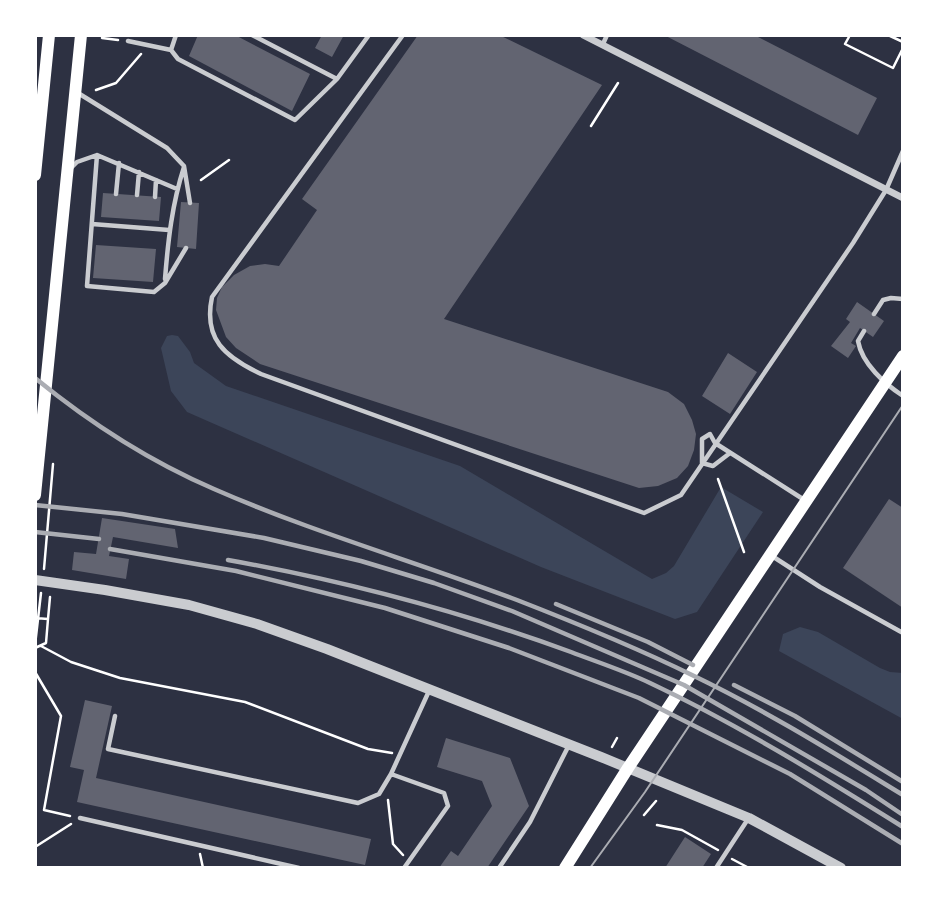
<svg xmlns="http://www.w3.org/2000/svg" width="938" height="903" font-family="Rubik,sans-serif">
	<style>
		.green { fill: #3c4559 }
		.building { fill: #626471 }
		.lines { fill: none; stroke-linecap: round; stroke-linejoin: round }
		.path { stroke: #fff; stroke-width: 2.5 }
		.service { stroke: #caccd0; stroke-width: 4.5 }
		.minor { stroke: #caccd0; stroke-width: 7 }
		.tertiary { stroke: #caccd0; stroke-width: 10 }
		.secondary { stroke: #fff; stroke-width: 12 }
		.tram { stroke: #abadb3; stroke-width: 2 }
		.rail { stroke: #abadb3; stroke-width: 4.5 }
	</style>
	<rect width="100%" height="100%" fill="#2d3142"/>
	<path class="green" d="M172,335L178,336L190,352L194,363L226,386L460,466L652,579L666,573L674,566L721,487L763,512L697,612L675,619L541,567L187,412L171,391L161,348L167,336Z
		M800,627L818,632L880,668L890,672L903,673V719L779,651L783,634Z"/>
	<path class="building" d="M198,35H235L310,74L292,111L189,56Z
		M322,35H344L332,57L315,48Z
		M418,35H499L602,85L444,319L668,392L684,404L692,420L696,434L694,450L688,466L677,478L658,486L639,488L260,364L236,348L226,337L216,310L217,298L222,287L234,275L250,266L265,264L279,266L317,210L302,199Z
		M664,35H754L877,98L858,135Z
		M103,193L161,197L159,221L101,217Z
		M181,202L199,203L196,249L177,247Z
		M96,245L156,249L153,282L93,278Z
		M857,302L884,321L873,337L860,328L851,343L856,346L848,358L831,346L850,322L846,319Z
		M728,353L757,372L730,414L702,396Z
		M889,499L903,508V608L843,568Z
		M102,518L175,529L178,548L113,537L109,556L129,559L126,579L72,570L74,552L96,554Z
		M85,700L112,706L96,778L371,839L365,865L77,802L84,770L70,767Z
		M446,738L510,758L529,806L487,868H439L451,851L458,856L492,806L482,781L437,767Z
		M685,837L711,854L702,868H665Z"/>
	<g class="lines">
		<path class="path" d="M850,35L845,44L893,68L903,48
			M888,35L903,42
			M102,38L118,40
			M96,90L116,83L141,54
			M591,126L618,83
			M201,180L229,160
			M718,479L744,552
			M44,569L53,464
			M35,618L48,619L46,643L35,648
			M48,619L50,597
			M35,645L41,593
			M41,646L71,662L120,678L245,702L368,749L392,753
			M35,672L61,716L44,810L70,816
			M612,747L617,738
			M388,800L393,844L403,855
			M644,815L656,801
			M657,825L682,830L718,850
			M35,847L71,824
			M200,854L203,868
			M732,859L749,868"/>
		<path class="service" d="M252,35L337,79L369,35
			M403,35L212,297C203,339 225,357 261,374L644,513L681,495L853,243L886,190L903,151
			M128,41L171,50L176,35
			M603,44L607,35
			M171,50L178,59L295,120L337,79
			M78,93L167,148L184,166L190,203
			M97,155L87,286L154,292L165,283L186,248
			M70,169L77,162L97,155L177,189
			M116,194L119,163
			M137,195L139,172
			M155,197L156,180
			M92,224L169,230
			M165,279C168,241 172,204 184,167
			M874,314L883,300L891,298L903,299
			M864,331L858,341C862,364 885,384 903,396
			M730,453L713,466L702,463V439L710,434L715,443L806,501
			M772,556L820,587L903,633
			M115,716L108,749L358,803L379,794L391,774
			M80,818L299,868
			M404,868L448,806L444,793L391,774L429,691
			M499,868L530,822L569,745
			M716,868L748,819"/>
		<path class="minor" d="M583,35L903,198"/>
		<path class="tertiary" d="M35,580L105,590L189,605L257,624L327,649L601,757L749,818L841,868"/>
		<path class="secondary" d="M35,175L49,35
			M35,495L81,35
			M565,868L628,768L903,356"/>
		<path class="tram" d="M590,868L645,792L903,405"/>
		<path class="rail" d="M35,378C90,423 149,461 214,489C312,532 417,562 517,600C576,623 635,647 692,675C765,710 834,753 903,795
			M35,505L122,514L264,538L361,561L434,583L512,611L684,685L866,790L903,815
			M35,532L99,539
			M110,549L236,571L385,608L509,648L639,698L790,774L903,844
			M228,560C345,581 459,611 571,652C597,662 625,671 650,683C737,724 821,776 903,827
			M556,604L648,642L693,665
			M734,685L795,716L903,782"/>
	</g>
	<rect width="938" height="903" fill="none" stroke="#ffffff" stroke-width="74"/>
</svg>
